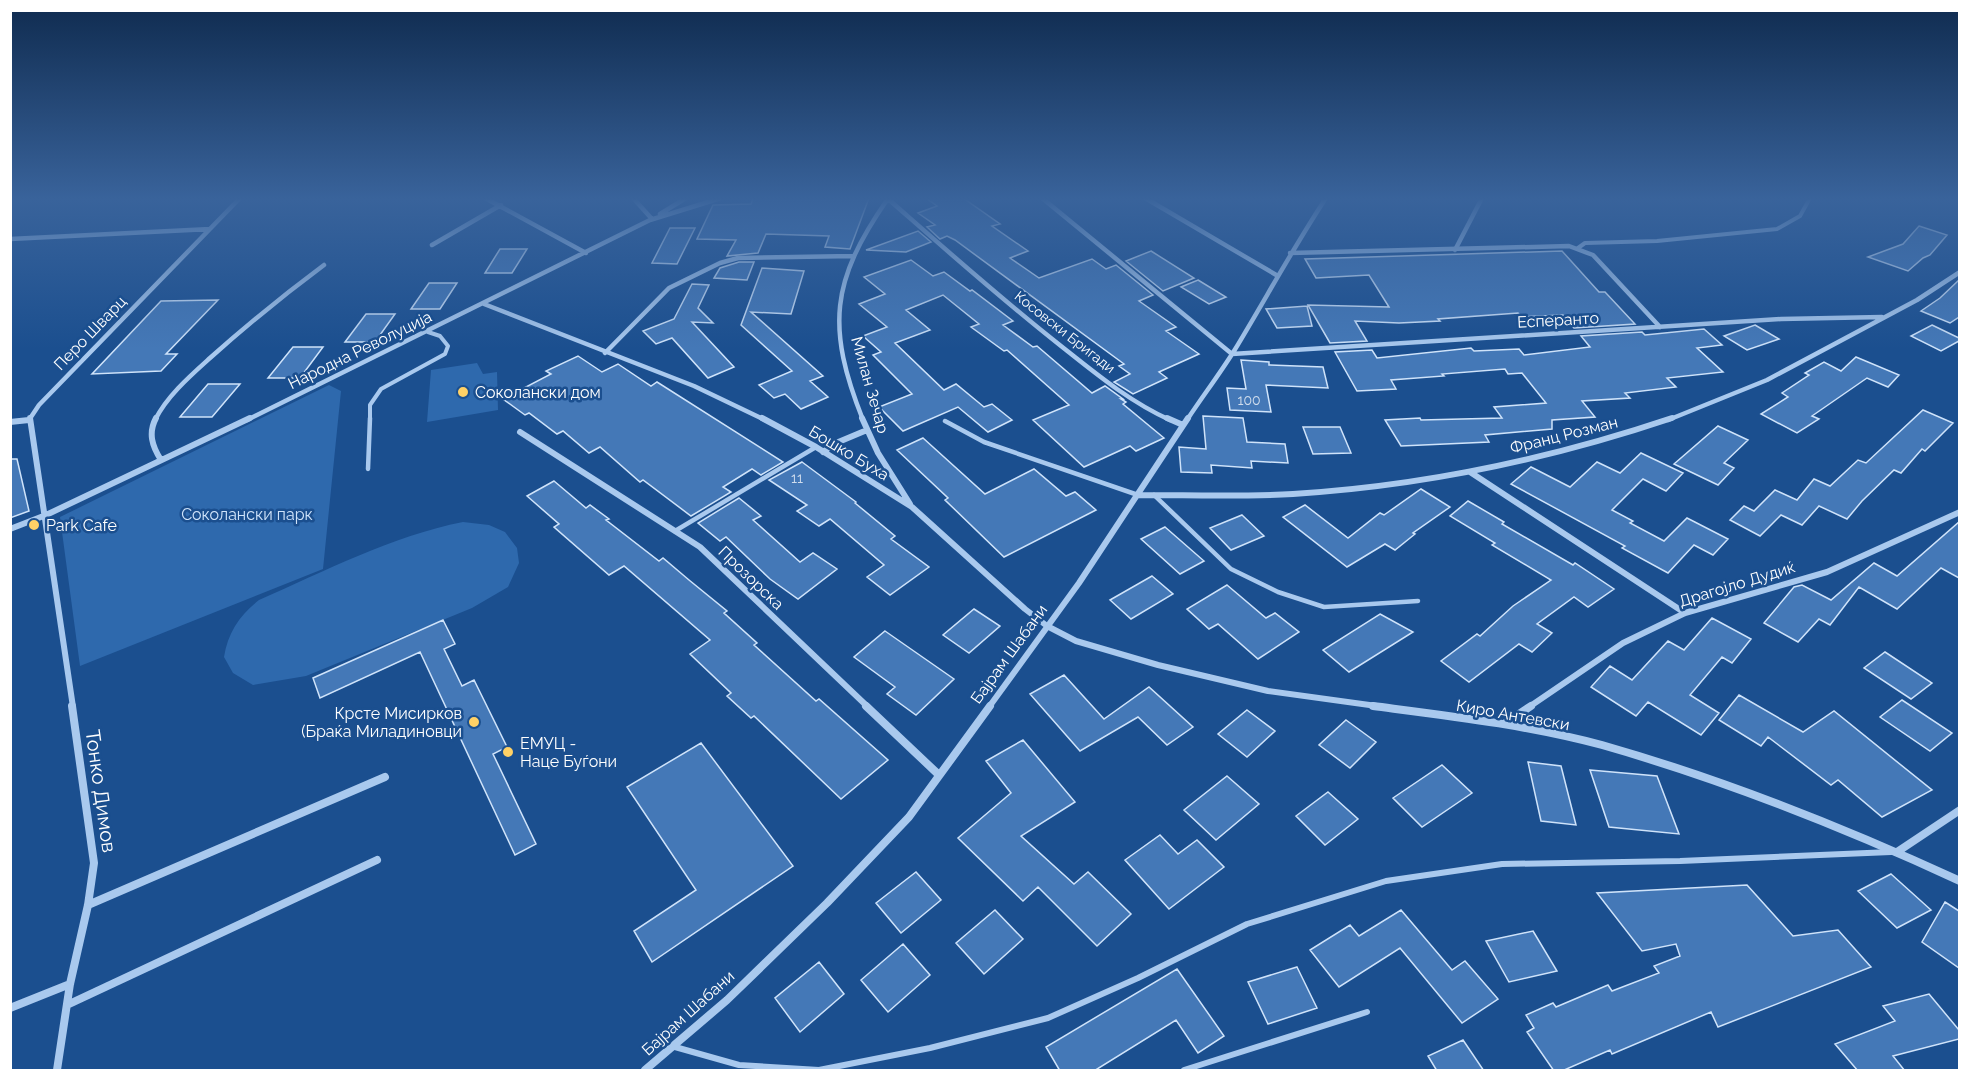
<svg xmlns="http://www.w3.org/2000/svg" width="1970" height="1081" font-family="Raleway,sans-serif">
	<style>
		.green { fill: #2e69ad }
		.building { fill: #4478b7; stroke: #cfe3fa; stroke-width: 1.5 }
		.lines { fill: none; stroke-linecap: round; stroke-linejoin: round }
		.lane-far2 { stroke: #a9c9ee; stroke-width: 4 }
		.lane-far1 { stroke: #a9c9ee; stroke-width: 4.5 }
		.lane { stroke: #a9c9ee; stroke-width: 6 }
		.street-far2 { stroke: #a9c9ee; stroke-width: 4.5 }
		.street-far1 { stroke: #a9c9ee; stroke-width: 6 }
		.street { stroke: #a9c9ee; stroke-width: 8 }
		.poi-dot { fill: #ffd166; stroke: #1b4f8f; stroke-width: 2 }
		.labels { text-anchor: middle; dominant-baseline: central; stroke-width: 5; stroke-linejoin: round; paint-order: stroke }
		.far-street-label { font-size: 14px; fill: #fff; stroke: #1b4f8f }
		.number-label { font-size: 14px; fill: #d0dded }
		.street-label { font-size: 16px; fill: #fff; stroke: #1b4f8f }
		.poi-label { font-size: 16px; fill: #fff; stroke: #1b4f8f; text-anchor: start }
		.park-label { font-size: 16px; fill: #cfe3fa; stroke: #1b4f8f }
		.near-street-label { font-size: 20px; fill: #fff; stroke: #1b4f8f }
	</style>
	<rect width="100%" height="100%" fill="#1b4f8f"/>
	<path class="green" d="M477,363L483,374L497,372L498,410L427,422L431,370Z
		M329,385L341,391L323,569L80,666L60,517Z
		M463,522L489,525L505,532L517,548L519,563L508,587L472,608L306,676L253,685L233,673L224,657C228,632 240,615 259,600C325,571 392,536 463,522Z"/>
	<path class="building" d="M753,198H869L850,249L825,247L829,236L766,234L758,253L727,256L736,240L697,239L713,205L751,204Z
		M926,198H963L1000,224L992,226L1028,251L1010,258L1039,278L1092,259L1106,269L1116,265L1153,295L1139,301L1176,327L1166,331L1199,354L1159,372L1167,378L1133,394L1114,382L1130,374L1119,366L1124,364L955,240L947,236L940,239L927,227L935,225L918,213L937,206Z
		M1919,226L1947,235L1930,255L1923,258L1908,271L1868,257L1903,244Z
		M670,228H695L677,264L652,263Z
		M918,231L931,242L906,252L866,250Z
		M500,249H527L512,273H485Z
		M1151,251L1194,278L1163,291L1126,261Z
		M1562,251L1599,292H1605L1635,324L1574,328L1563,315L1521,317L1518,313L1438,319L1440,321L1399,323L1355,321L1367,341L1330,343L1308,305L1389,307L1369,275L1316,278L1305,259Z
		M911,260L933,276L944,272L970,291L972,290L1013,321L1003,325L1033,347L1037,346L1092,393L1105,386L1123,399H1121L1126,402L1123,404L1164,438L1136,451L1130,446L1084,467L1033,420L1069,405L1007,350L1004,351L971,327L979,324L943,295L906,310L930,330L895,343L944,390L956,384L984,407L992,404L1012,420L988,432L958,407L903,431L879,407L912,394L873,355L881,352L863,336L887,327L859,304L885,294L864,277Z
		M739,262H754L747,280L714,278L720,268Z
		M762,268L804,271L791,314L751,312L823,376L810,381L828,397L801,409L785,394L774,398L759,385L792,371L741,325Z
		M1198,280L1226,297L1209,304L1181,287Z
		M1959,280V317L1950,323L1921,311L1940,298Z
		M429,283H457L440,309H411Z
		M692,284L709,285L698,308L713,323L692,322L734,367L708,378L672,338L656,344L643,331L674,319Z
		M218,300L166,354H177L161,371L92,374L161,301Z
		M1307,306L1312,326L1277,328L1266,309Z
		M366,314H395L375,342H345Z
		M1755,325L1779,339L1747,350L1724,336Z
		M1932,325L1959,338V341L1941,351L1911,336Z
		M1704,329L1722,345L1697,348L1723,372L1667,378L1676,387L1625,393L1630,398L1582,401L1595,417L1552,420V429L1485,435L1489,442L1401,446L1385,420L1420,418L1421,420L1502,418L1494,407L1546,403L1522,373L1508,374L1505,369L1442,374L1444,376L1391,380L1396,389L1357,391L1335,352L1372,350L1377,358L1471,348L1474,351L1519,349L1524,355L1590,347L1581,336L1642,332L1645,335Z
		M293,347H323L300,378H268Z
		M578,356L602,372L618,364L651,386L657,382L783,462L761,475L752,469L723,487L731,492L691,516L643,480L640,482L600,447L589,453L563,431L557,434L529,413L525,415L503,399L551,374L546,371Z
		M1856,357L1899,375L1888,387L1867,378L1812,416L1819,419L1797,433L1761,414L1788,397L1782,393L1809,375L1805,373L1824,362L1841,371Z
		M1241,360L1269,362V365L1323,367L1328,388L1266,385L1271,412L1230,410L1227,388L1246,389Z
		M208,384H240L212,417H180Z
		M1923,410L1953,423L1925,451L1922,449L1901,473L1894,470L1862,501L1847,519L1819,506L1802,525L1781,515L1760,536L1730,520L1744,506L1754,511L1775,490L1797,500L1814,479L1830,486L1858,460L1866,463Z
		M1203,416L1243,418L1247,442L1285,444L1288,463L1251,461L1252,468L1211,465L1212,473L1181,472L1179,447L1206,449Z
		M1718,426L1748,440L1724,463L1734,468L1718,485L1674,464Z
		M1303,427H1340L1351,453L1313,454Z
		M923,438L985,494L1034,469L1066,496L1075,492L1096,510L1004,557L945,500L948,498L897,450Z
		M1641,453L1683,473L1666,491L1643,479L1612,510L1633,521L1630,523L1664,541L1687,518L1728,539L1713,555L1694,545L1668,573L1622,548L1625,546L1511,484L1531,467L1570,487L1597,462L1620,473Z
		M10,459H17L29,511L10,518Z
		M802,462L856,502L855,503L895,536L891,539L929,567L890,595L867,577L884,565L830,519L819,526L797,511L807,505L769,480Z
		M554,481L586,508L590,505L609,519L606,520L659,561L663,558L689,580L727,611L724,613L757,643L754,645L816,701L819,699L888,760L841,799L754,716L751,718L727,696L731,693L690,654L710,640L624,566L609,575L554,527L559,524L527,496Z
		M1421,489L1450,507L1413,533L1415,534L1395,550L1385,544L1347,567L1283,517L1305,505L1348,538L1380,513L1384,515Z
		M739,498L761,516L753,520L800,562L813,553L837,569L798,599L770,579L726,537L720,541L698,523Z
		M1468,501L1504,522L1502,524L1573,565L1575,563L1614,589L1588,607L1574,597L1537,624L1552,633L1532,652L1519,644L1469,682L1441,661L1477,634L1480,636L1513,606L1551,580L1492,545L1495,543L1450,516Z
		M1242,515L1264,536L1231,550L1210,528Z
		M1959,522V578L1941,568L1897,609L1859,587L1830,625L1819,619L1798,642L1764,623L1794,587L1802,585L1831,600L1874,563L1897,576Z
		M1165,527L1204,561L1180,574L1141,539Z
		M1152,576L1173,594L1131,619L1110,600Z
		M1227,585L1266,618L1275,613L1299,632L1258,659L1218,624L1209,629L1187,609Z
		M974,609L1000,626L969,653L943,635Z
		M1380,614L1413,632L1349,672L1323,650Z
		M1712,618L1751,639L1732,663L1722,657L1690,695L1719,713L1701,735L1648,702L1636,716L1591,687L1610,666L1632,680L1668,641L1684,650Z
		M443,620L455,644L444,649L462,686L474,680L507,747L493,754L536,844L515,855L420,652L320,698L313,678Z
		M885,631L954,679L916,715L887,694L895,687L854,657Z
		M1885,652L1932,683L1911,699L1864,668Z
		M1064,675L1104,719L1149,687L1193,727L1167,745L1138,717L1080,751L1030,694Z
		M1739,695L1803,732L1834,711L1932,790L1882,817L1838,780L1831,785L1768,737L1761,746L1719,720Z
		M1902,700L1952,733L1930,751L1880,717Z
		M1247,710L1275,731L1247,757L1218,734Z
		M1346,720L1376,742L1350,768L1319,745Z
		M1023,740L1075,802L1021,836L1074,884L1088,872L1131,914L1097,946L1038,887L1023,901L958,838L1011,793L986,761Z
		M701,743L793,866L652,962L634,931L696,890L627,787Z
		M1528,762L1561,766L1576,825L1541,821Z
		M1442,765L1472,793L1422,827L1393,798Z
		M1590,770L1657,776L1679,834L1609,827Z
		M1227,776L1259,804L1216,840L1184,810Z
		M1328,792L1358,819L1325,845L1296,816Z
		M1160,835L1178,854L1197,840L1224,867L1169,909L1125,860Z
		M916,872L941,900L901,933L876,903Z
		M1891,874L1931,910L1897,928L1858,891Z
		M1747,885L1793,936L1838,930L1871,967L1718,1027L1711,1012L1612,1054L1610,1050L1562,1071H1554L1527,1032L1534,1028L1526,1015L1553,1003L1556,1007L1608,985L1612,991L1659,973L1654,966L1680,956L1676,944L1642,951L1597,893Z
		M1945,902L1959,911V968L1922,942Z
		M995,910L1023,939L984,974L956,943Z
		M1401,910L1452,970L1465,961L1498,999L1462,1023L1400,948L1339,987L1310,950L1350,925L1359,936Z
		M1533,931L1557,971L1509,982L1486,941Z
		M903,944L930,975L888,1012L861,980Z
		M819,962L844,994L800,1032L775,998Z
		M1297,967L1317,1008L1268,1024L1248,982Z
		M1177,969L1224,1036L1198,1053L1176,1020L1094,1071H1060L1046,1047Z
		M1929,994L1959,1030V1039L1893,1056L1905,1071H1858L1835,1044L1895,1021L1883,1006Z
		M1463,1040L1484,1071H1437L1428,1056Z"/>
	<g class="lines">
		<path class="lane-far2" d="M1578,248L1585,243L1657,241L1777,229L1800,216L1810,198
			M370,420V405L381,389L445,354L448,346L440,336L428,332"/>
		<path class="lane-far1" d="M945,421L984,442L1138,495
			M368,469L370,418
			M1154,495L1231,569L1278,592L1324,607L1418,601
			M675,531L816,447"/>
		<path class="lane" d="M675,1047L739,1065L819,1070L930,1048L1048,1018L1138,978L1247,924L1386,881L1502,864L1680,861L1891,852
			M1184,1070L1367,1012"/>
		<path class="street-far2" d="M485,198L586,253
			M633,198L652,219
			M887,198C944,248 1001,299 1061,346C1095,373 1130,402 1170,420
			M1042,198L1232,354
			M1145,198L1278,276
			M660,214L686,198
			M10,239L210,229
			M432,245L501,205
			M1455,250L1482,198
			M1290,253L1569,246L1593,255L1660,327
			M484,304L694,386L765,420
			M605,353L669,288L720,263L738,258L853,256
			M1232,354L1781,319L1882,317
			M29,420L39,405L240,198
			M155,420C167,396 190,376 210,358C247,325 285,294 324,265
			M247,420L650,220L721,198
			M863,420C826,327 831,281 887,200
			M1187,420C1202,397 1219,375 1234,351C1265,300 1293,248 1326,198
			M1668,420L1767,380L1917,300L1960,272"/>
		<path class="street-far1" d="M30,418L73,707
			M156,418C148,433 152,446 161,460
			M762,418L816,447L912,507L1025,609L1047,626L1076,641L1158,665L1268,691L1384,707
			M862,418L878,453L910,504
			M1167,418L1183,425
			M10,422L29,420
			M520,432L700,547L868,707
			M823,452L836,443L867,430
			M1470,472L1685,613
			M1138,495C1190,495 1241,497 1293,494C1422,486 1550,459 1672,418
			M10,529L46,515L250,418
			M989,707L1079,583L1188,418
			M1529,707L1623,643L1685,613L1827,572L1960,512"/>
		<path class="street" d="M866,706L939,775
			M1373,706C1450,716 1528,725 1602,745C1725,780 1845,828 1960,881
			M1504,724L1531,706
			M1897,852L1960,810
			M88,905L385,777
			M67,1005L377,860
			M10,1008L70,984
			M57,1070L70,984L88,905L94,863L72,706
			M645,1070L727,1000L827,903L909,817L990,706"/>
	</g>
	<linearGradient id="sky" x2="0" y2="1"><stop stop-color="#0f2b4f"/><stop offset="0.57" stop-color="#39639b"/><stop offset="1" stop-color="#39639b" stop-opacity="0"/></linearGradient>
	<rect width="1970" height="349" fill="url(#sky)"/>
	<g class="poi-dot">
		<circle cx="463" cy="392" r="6"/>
		<circle cx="34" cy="525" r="6"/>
		<circle cx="474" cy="722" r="6"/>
		<circle cx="508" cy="752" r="6"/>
	</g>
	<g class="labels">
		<g class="far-street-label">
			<text transform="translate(1065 332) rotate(38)">Косовски Бригади</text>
		</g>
		<g class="number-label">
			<text x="1249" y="400">100</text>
			<text x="797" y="478">11</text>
		</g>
		<g class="street-label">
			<text transform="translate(1558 320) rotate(-3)">Есперанто</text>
			<text transform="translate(90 333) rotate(-46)">Перо Шварц</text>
			<text transform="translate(360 350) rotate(-26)">Народна Револуција</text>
			<text transform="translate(870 385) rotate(74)">Милан Зечар</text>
			<text transform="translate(1564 435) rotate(-14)">Франц Розман</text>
			<text transform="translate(849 453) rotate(31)">Бошко Буха</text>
			<text transform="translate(751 578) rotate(44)">Прозорска</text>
			<text transform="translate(1737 584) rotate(-17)">Драгојло Дудиќ</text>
			<text transform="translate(1009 654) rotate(-54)">Бајрам Шабани</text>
			<text transform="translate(1513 715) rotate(10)">Киро Антевски</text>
			<text transform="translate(688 1013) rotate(-42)">Бајрам Шабани</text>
		</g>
		<g class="poi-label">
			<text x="475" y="392">Соколански дом</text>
			<text x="46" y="525">Park Cafe</text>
			<text x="462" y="713" text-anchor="end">Крсте Мисирков<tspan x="462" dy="18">(Браќа Миладиновци</tspan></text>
			<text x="520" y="743">ЕМУЦ -<tspan x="520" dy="18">Наце Буѓони</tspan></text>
		</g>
		<g class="park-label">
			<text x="247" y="514">Соколански парк</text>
		</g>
		<g class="near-street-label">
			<text transform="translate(101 791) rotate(82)">Тонко Димов</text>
		</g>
	</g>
	<rect width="1970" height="1081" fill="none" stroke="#ffffff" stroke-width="24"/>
</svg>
